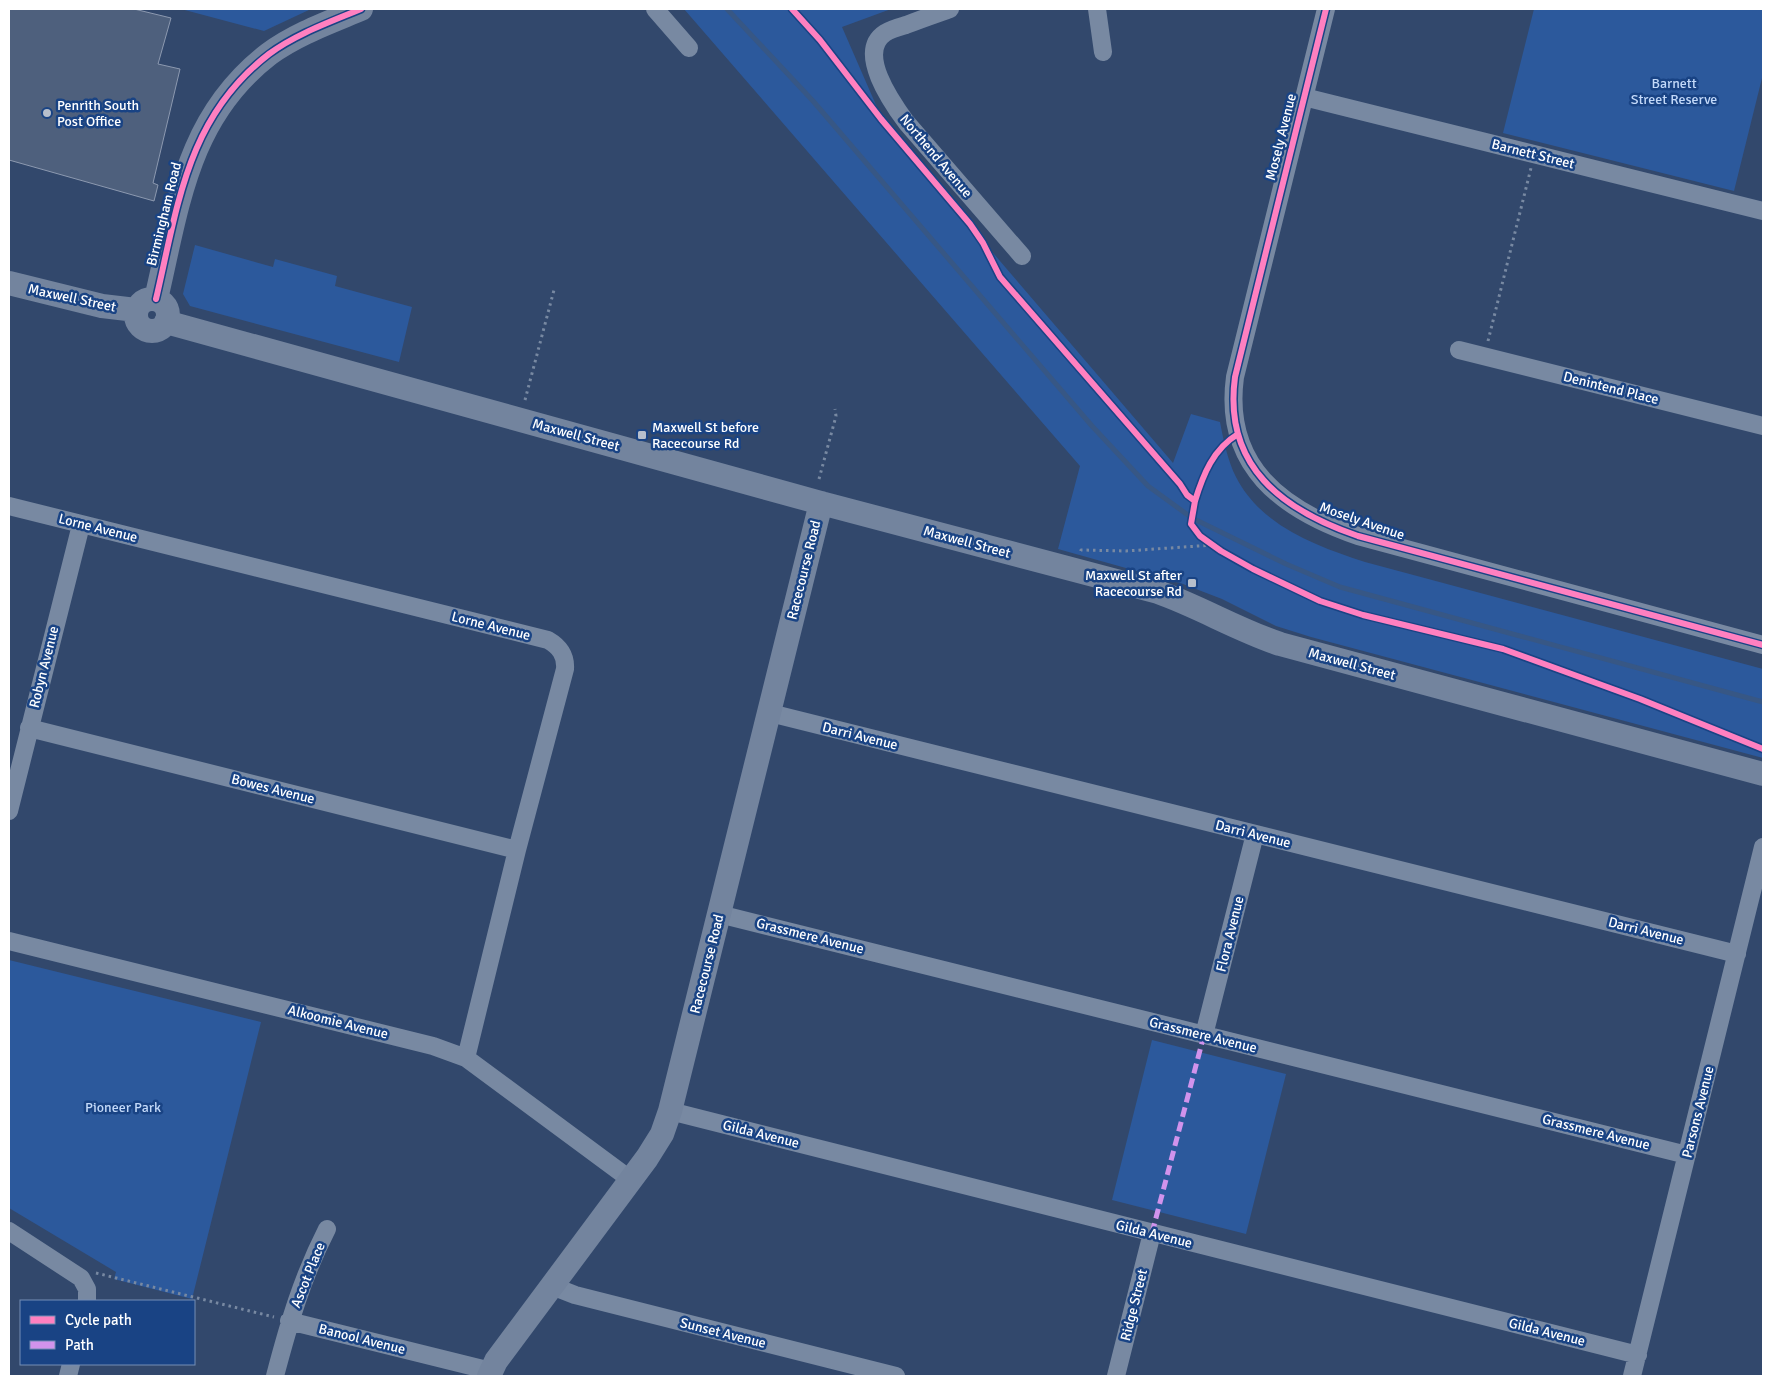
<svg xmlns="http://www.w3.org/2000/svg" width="1772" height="1385" font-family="Signika,sans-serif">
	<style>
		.green { fill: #2c599c }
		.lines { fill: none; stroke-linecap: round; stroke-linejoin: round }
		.stream { stroke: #375785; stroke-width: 5 }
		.building { fill: #4e607d; stroke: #8c99b0 }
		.path { stroke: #7889a2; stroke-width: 3; stroke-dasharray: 2.5 4; stroke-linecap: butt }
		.street { stroke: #7889a2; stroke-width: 18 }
		.secondary { stroke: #73849e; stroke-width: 24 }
		.quiet { stroke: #d193ec; stroke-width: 5; stroke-dasharray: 10 5; stroke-linecap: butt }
		.cycleway-casing { stroke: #194384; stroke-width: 9 }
		.cycleway { stroke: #ff80c0; stroke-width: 6 }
		.poi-dot { fill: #b7bfcc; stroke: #194384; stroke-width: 2 }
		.labels { text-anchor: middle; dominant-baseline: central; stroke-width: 5; stroke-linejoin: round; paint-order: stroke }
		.park-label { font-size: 14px; fill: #c3d9f9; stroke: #194384 }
		.poi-label { font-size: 14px; fill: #fff; stroke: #194384; text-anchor: start }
		.street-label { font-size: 14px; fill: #fff; stroke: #194384 }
	</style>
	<rect width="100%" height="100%" fill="#32486c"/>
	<path class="green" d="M181,9H311L264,31Z
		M684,9H891L842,27L886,128L1173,463L1191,414L1220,422C1223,438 1228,462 1236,477C1261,526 1316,546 1365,562L1763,669V758L1311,637L1276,626L1222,599L1183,584L1058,549L1080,466Z
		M1534,9H1763V74L1734,191L1503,133Z
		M195,245L273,267L275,259L337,276L335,286L412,307L399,362L190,306L183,294Z
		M9,960L261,1022L192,1299L114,1279L116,1272L9,1208Z
		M1152,1040L1286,1074L1246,1234L1112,1200Z"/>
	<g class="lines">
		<path class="stream" d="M727,9L813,101L1092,426L1148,486L1192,518L1286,564L1340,587L1763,702"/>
	</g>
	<path class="building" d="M9,9H134L171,18L158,64L180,69L153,183L158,185L154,201L9,160Z"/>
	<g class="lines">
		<path class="path" d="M1488,341L1531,168
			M525,400L554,290
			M819,479L836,416L835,409
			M1081,551V550L1126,551L1213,545
			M96,1273L274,1317"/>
		<path class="street" d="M655,9L689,48
			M950,9C936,14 921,19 906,25C899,27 891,29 885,33C856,52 892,103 906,122L1022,256
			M1097,9L1103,52
			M1326,9L1235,377C1223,466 1282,510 1358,536L1763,645
			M1304,97L1763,211
			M1459,350L1763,426
			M9,506L548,640C560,647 566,655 565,669L517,850L466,1058
			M770,713L1737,954
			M29,728L517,850
			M9,811L81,525
			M719,914L1687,1155
			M9,941L433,1046L466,1058L631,1180
			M1204,1035L1255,834
			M670,1111L1638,1355
			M9,1231L81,1278L87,1289V1301
			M552,1286L575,1295L896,1376
			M289,1321L491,1371
			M68,1376L71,1364
			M275,1376C289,1323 302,1278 327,1229
			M1116,1376L1152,1233
			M1632,1376L1763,847"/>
		<path class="secondary" d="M9,283L102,306L136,310
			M156,299C178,205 187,117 269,54C296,34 330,22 361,9
			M136 315a16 16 0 1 1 32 0a16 16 0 1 1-32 0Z
			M166,322L821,503L1158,592C1200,607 1238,630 1280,644L1763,774
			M489,1376L496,1361L647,1158L662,1134L670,1111L821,503"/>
		<path class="quiet" d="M1152,1233L1204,1035"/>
		<defs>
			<path id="cycleway" d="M792,9L820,40L881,119L970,224L983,243L1000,277L1180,484L1187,495L1195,501L1191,524L1200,536L1221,551L1253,569L1320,601L1363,615L1503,649L1640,699L1763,749
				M1326,9L1235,377C1223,466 1282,510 1358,536L1763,645
				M156,299C178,205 187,117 269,54C296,34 330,22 361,9
				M1195,501C1203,475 1213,449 1238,434"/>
		</defs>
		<use href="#cycleway" class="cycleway-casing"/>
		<use href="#cycleway" class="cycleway"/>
	</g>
	<g class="poi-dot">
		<circle cx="47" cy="113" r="5"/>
		<rect x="637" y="430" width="10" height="10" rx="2.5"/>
		<rect x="1187" y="578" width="10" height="10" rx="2.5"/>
	</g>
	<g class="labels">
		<g class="park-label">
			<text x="1674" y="83">Barnett<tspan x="1674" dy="16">Street Reserve</tspan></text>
			<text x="123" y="1107">Pioneer Park</text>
		</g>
		<g class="poi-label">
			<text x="57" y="105">Penrith South<tspan x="57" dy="16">Post Office</tspan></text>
			<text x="652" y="427">Maxwell St before<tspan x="652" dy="16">Racecourse Rd</tspan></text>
			<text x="1182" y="575" text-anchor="end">Maxwell St after<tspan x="1182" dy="16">Racecourse Rd</tspan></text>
		</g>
		<g class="street-label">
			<text transform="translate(1281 137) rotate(-76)">Mosely Avenue</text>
			<text transform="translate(1533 154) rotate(14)">Barnett Street</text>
			<text transform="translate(936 156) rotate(50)">Northend Avenue</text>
			<text transform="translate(164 214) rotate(-76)">Birmingham Road</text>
			<text transform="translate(72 298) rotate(12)">Maxwell Street</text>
			<text transform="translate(1611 388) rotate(14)">Denintend Place</text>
			<text transform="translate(576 435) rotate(15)">Maxwell Street</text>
			<text transform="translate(1362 521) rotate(19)">Mosely Avenue</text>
			<text transform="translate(98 528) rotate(14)">Lorne Avenue</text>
			<text transform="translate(967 542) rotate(15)">Maxwell Street</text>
			<text transform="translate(804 570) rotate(-76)">Racecourse Road</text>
			<text transform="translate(491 626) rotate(14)">Lorne Avenue</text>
			<text transform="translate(1352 664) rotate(15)">Maxwell Street</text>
			<text transform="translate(44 667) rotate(-76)">Robyn Avenue</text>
			<text transform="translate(860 736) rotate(14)">Darri Avenue</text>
			<text transform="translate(273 789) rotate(14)">Bowes Avenue</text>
			<text transform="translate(1253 834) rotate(14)">Darri Avenue</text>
			<text transform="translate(1646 931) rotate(14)">Darri Avenue</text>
			<text transform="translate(1230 934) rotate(-76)">Flora Avenue</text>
			<text transform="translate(810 936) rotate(14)">Grassmere Avenue</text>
			<text transform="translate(707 964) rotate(-76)">Racecourse Road</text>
			<text transform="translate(338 1022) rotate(14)">Alkoomie Avenue</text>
			<text transform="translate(1203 1035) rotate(14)">Grassmere Avenue</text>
			<text transform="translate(1698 1112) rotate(-76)">Parsons Avenue</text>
			<text transform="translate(1596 1132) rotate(14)">Grassmere Avenue</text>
			<text transform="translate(761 1134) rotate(14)">Gilda Avenue</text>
			<text transform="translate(1154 1234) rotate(14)">Gilda Avenue</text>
			<text transform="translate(308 1275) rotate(-68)">Ascot Place</text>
			<text transform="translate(1134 1305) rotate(-76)">Ridge Street</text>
			<text transform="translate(1547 1332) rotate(14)">Gilda Avenue</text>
			<text transform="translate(723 1333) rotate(14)">Sunset Avenue</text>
			<text transform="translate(362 1339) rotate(14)">Banool Avenue</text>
		</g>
	</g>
	<rect width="1772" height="1385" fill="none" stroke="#ffffff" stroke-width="20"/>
	<rect x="20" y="1300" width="175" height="65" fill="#194384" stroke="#758eb5"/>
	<rect x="30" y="1316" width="25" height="8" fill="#ff80c0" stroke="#758eb5"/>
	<text x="65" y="1325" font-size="15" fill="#ffffff">Cycle path</text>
	<rect x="30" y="1341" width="25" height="8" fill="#d193ec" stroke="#758eb5"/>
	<text x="65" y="1350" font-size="15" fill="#ffffff">Path</text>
</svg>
